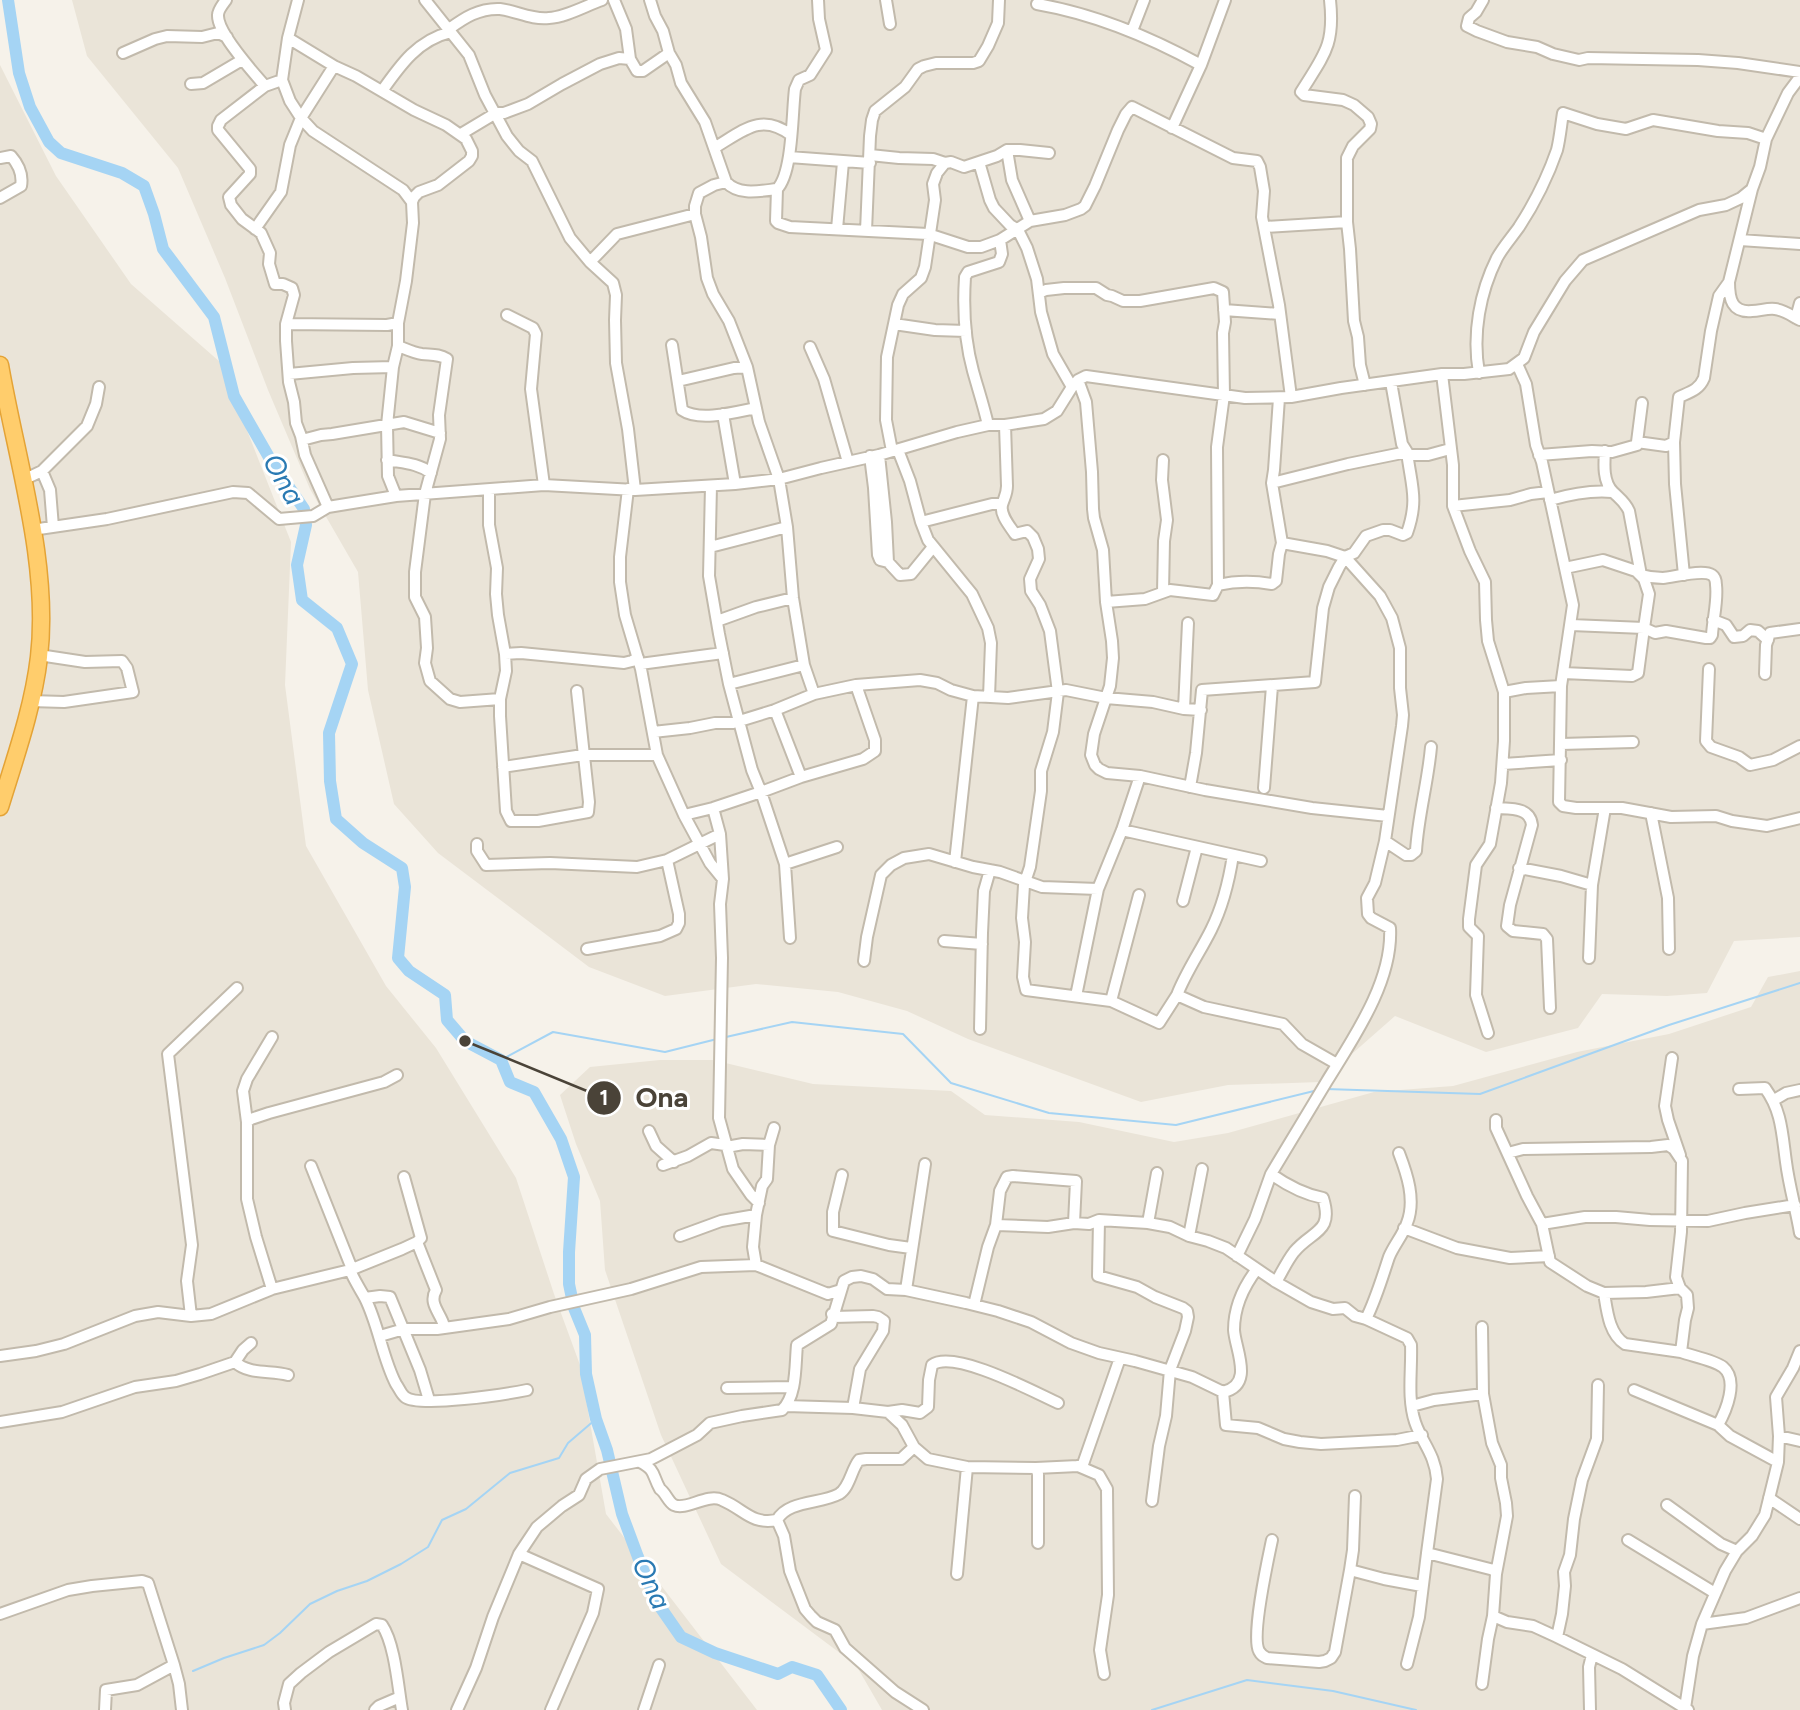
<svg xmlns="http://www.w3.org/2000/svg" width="1800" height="1710" font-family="Figtree,sans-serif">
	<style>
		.residential { fill: #eae4d8 }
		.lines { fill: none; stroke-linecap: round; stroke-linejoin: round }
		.stream { stroke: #a5d4f4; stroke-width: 2 }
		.river { stroke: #a5d4f4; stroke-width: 12 }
		.minor-casing { stroke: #c2baac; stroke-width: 14 }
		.highway-casing { stroke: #e4a336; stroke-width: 19 }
		.minor { stroke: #fff; stroke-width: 10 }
		.highway { stroke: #ffcd6c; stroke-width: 16 }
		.labels { text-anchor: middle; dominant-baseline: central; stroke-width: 6; stroke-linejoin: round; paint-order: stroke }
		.water-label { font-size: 28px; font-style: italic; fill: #2a7ab3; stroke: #fff }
		.leader { fill: none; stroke: #4a4338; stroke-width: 2.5 }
		.callout-dot { fill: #4a4338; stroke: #fff; stroke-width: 2.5 }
		.mark-label { font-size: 21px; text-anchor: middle; font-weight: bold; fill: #fff }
		.callout-label { font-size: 28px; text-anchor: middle; font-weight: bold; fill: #4a4338; stroke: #fff; stroke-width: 6; stroke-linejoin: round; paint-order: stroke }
	</style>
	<rect width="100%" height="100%" fill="#f6f2ea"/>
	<path class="residential" d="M72,0H1800V937L1734,941L1707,993L1667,996L1602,994L1578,1028L1486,1052L1395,1016L1320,1082L1228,1085L1141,1102L968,1039L907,1011L838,992L756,984L665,996L589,967L438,853L394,804L368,690L358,572L310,489L268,390L225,278L178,168L87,56Z
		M0,65L56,176L131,284L220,362L291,542L285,685L306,846L386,986L436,1048L516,1178L554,1294L580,1365L606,1514L757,1710H0Z
		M1800,971V1710H882L856,1665L721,1564L661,1435L605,1270L600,1201L576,1144L560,1095L590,1067L660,1060H713L813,1084L951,1091L985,1115L1079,1122L1174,1142L1228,1133L1374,1092L1453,1086L1577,1052L1669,1034L1751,1007L1768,977Z"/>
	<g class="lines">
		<path class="stream" d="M726,1037L792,1022L903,1034L951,1083L1049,1113L1176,1125L1314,1091
			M501,1060L553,1032L665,1052L717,1039
			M1326,1089L1480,1094L1669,1025L1800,983
			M193,1671L224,1658L264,1645L280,1633L310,1604L337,1591L367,1581L401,1564L428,1547L442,1520L466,1509L510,1473L559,1458L568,1443L596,1419
			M1152,1710L1247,1680L1333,1691L1416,1710"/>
		<path class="river" d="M8,0L19,73L30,107L49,142L61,153L122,173L144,186L154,214L163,249L214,317L234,396L270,459L304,509L306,525L297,565L302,600L337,628L352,664L329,733L330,781L336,819L363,843L402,868L405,887L398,958L409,971L445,995L447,1020L465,1041L501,1060L510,1082L534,1092L561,1139L574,1177L569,1252V1284L574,1308L585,1335L586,1374L596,1419L607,1450L622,1514L638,1557L656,1601L681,1637L715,1653L778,1674L792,1667L817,1675L841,1710"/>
		<defs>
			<path id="minor" d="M226,0C223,4 218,10 218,15C217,33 253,72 265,86
				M298,0L288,38L282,80L290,101L301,118L313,131L403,190L412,202L413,223L406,281L398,323V346L393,367L387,425L388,476L396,496L544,485L635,490L735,484L779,479L821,468L879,455L957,432L988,425H1005L1044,419L1057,411L1072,387L1078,380L1086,376L1245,398L1291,397L1341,388L1442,374H1464L1509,369L1524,358L1534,332L1565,281L1583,260L1699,210L1726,205L1741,198L1752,189L1760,167L1766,139L1788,93L1800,77
				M425,0L469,55L485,95L507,136L519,151L532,161L570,238L590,262L613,283L616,295L615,320L616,363L628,429L635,490
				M614,0L626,29L630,59L637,71H643L669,53
				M650,0L655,16L663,31L669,53L676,65L681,83L705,122L726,182C739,196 760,191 777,189L776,221L778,223L790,227L928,234L968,247H981L1000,240L1030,221L1065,215L1081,209L1085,206L1095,186L1118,130L1126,114L1132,107L1233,158L1257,161L1260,167L1264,191L1262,217L1279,305L1291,397
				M886,0L890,24
				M1330,0C1335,45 1324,55 1301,92L1304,95L1343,100L1354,105L1368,117L1371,124L1370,129L1353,146L1347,158V222L1350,249L1354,321L1358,337L1360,365L1365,385
				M1483,0L1476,12L1469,18L1467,26L1477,31L1507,42L1537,47L1553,54L1579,60L1588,58L1698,60L1738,63L1800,72
				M1037,4C1095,14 1150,37 1201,65
				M449,29C464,18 479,8 500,9C517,11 531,20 549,18C566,17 585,6 602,0
				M1132,31L1144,0
				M288,38L334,66L356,76L414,110L446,125L466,139L472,151V156L469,161L438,185L419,192L414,197L412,202
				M123,53L155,39L167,36L202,37L218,33L227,37
				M191,84L203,83L242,60
				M382,91C401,64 418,40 451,32
				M1172,128L1201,65L1225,0
				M461,134L496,113H504L528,104L562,84L600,64L619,58L630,59
				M714,148C743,131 761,112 791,135
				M1007,150L1012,180L1030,221
				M1049,153L1020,150H1007L997,156L979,162L990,200L994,208L1010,225L1018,230L1027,248L1037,279L1041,312L1053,354L1072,387
				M870,155L899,158L933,159L945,163
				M789,157L870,163
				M0,158L11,156C19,165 23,175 21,186L0,198
				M777,189C793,173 792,112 795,89L799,80L810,75L826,50L819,19L818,0
				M695,214L701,237L707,278L713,294L729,321L747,367L759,422L779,479L787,527L793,598L804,665
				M1265,227L1347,222
				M255,229L281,192L290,145L301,118L334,66
				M837,229L843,162
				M866,231L870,136L872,120L875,111L905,87L918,69L924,66L936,63H973L979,61L988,46L998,23L999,0
				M1740,240L1800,244
				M590,262L617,234L695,214V206L699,193L714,185L726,182
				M1729,282C1729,299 1732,313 1752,311C1760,311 1767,308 1775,309C1784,310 1792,316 1800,320
				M1039,293L1046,290L1064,288H1096L1107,295L1112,296L1123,301H1140L1214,288L1223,292L1225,322L1223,333L1224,395L1217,447L1218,585
				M1224,310L1280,314
				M507,315L533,328L536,334L531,389L544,485
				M1796,318L1800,303
				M286,324L387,325L398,323
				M894,324L935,330L966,331
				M672,345L682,410C699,422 736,412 756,408
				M398,346C406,349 414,353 422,354C432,355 439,354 447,359L439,415L440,439L425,494L415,572V597L425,617L427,648L425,663L430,681L450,699L460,702L500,699
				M810,347L824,379L848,462
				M1517,364L1526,384L1536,445L1542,462L1573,605L1561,686L1559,802L1563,806L1576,808H1622L1671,817L1716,816L1732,821L1767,826L1800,818
				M1479,373C1472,334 1480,292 1497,258C1503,247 1512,237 1519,227C1534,204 1548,176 1557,150C1560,138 1561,125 1563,113L1597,124L1626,129L1653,120L1718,131L1748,133L1766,139
				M289,374L353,368L393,367
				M1442,374L1453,465V506L1470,551L1485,582L1486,620L1488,641L1504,692V741L1501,783L1490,844L1476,865L1469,919V927L1478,936L1476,995L1488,1033
				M1078,380L1086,402L1092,472L1093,509L1094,518L1103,550L1106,602L1112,641L1113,658L1110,686L1094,734L1091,755L1095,765L1099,769L1107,773L1140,776L1205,790L1312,808L1388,816
				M678,381L734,368L747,367
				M723,414L735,484
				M988,425C984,407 978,389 973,371C965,342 963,308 965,277L968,272L999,262L1002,254L1000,240
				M1005,425L1007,486C1007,494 1004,498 1002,505C1000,515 1009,525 1015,534L1027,531L1033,537L1038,549L1039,559L1030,579L1031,591L1040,605L1050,631L1058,692L1053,732L1041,771V791L1030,867L1024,885L1022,918L1025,942L1023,977L1026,990L1111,1001L1159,1023L1177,995L1204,1007L1283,1024L1302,1044L1337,1064
				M302,440L321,435L332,434L404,422L440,433
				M1637,442L1642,403
				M1674,442L1679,397C1690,392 1699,390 1704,378L1711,331L1719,296L1729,282L1752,189
				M898,450L910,481L921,522L928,540L972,594L988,628L991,643L989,697
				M892,451L886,420L887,357L898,305L903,294L921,278L925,267L935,200L933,184L937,173L945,163L951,162L964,167L979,162
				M879,455L886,522L888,562L900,575L911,574L933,547
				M1539,455L1592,451L1612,452L1637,445V442L1666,446L1674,442L1675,484L1684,575
				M870,456L874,488L878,555L880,560L888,562
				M387,460C403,463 418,463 431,473
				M42,471L50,490L53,527
				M23,480L42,471L87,426L96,404L99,387
				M1272,483L1348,464L1407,452L1402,444L1391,382
				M711,486L709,576L719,634L729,684L752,770L761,792L785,864L837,847
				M628,489L620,557V582L625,615L641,669L657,755L684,815L710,863L723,879
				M489,490V525L497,568L496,594L498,615L505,654L506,671L500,699V716L506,811L511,821H538L588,812L589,802L577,691
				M1550,500C1571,494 1591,490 1612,492
				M1453,506L1510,500L1531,494L1548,492
				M328,507L396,496
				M921,522L992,504H1002
				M32,530L107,519L233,492L248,493L279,519L313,516L328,507L305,455L301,436L296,423L294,402L289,382L286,341V324L294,295L292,288L283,284H275L269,264L270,253L261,233L242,219L231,205L229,197L250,174V169L218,130V126L221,120L265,86L282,80
				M710,547L787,527
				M1565,568L1603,560L1636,571L1644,579L1649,594L1644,628L1655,633L1666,631L1706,638H1710L1712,635C1713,618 1718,601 1716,585C1716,581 1715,577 1712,575C1703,569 1674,577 1663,578C1655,578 1648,577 1641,575L1629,511C1625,502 1620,499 1613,492C1603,482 1604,465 1605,451
				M1163,592L1164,541L1167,520L1162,480L1163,460
				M1106,602L1145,599L1170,590L1213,595L1218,585C1235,581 1255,581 1272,584L1276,581L1279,554L1282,543
				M1713,620L1726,625L1734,637L1743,636L1750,630L1758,631L1768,640
				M717,621L756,607L793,598
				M505,654L521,653L624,663L632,661L638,658
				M640,664L723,653
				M1709,669L1706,741L1711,747L1739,757L1750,765L1773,760L1800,746
				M1563,673L1632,676L1638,673L1644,628L1571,625
				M1765,674L1766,645L1770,633L1800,629
				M729,684L804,665L814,694L856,685L920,680L937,683L951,690L973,696L1008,698L1066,690L1106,698L1153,702L1184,709L1201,710
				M1504,692L1526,688L1561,686
				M30,701L64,702L133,692L127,668L122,661L85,662L39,655
				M1184,709L1188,623
				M653,732L690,728L715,723H733L775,710
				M1561,744L1633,742
				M1503,764L1561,760
				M503,767L583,755H657
				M801,777L775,710L814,694
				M1190,787L1196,753L1202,690L1315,682L1323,608L1329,587L1339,567L1345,557L1354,553L1366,536L1383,530H1390L1403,535L1407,533C1419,499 1411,485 1407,452L1409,455H1428L1450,449
				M1264,788L1272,686
				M713,808L720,834L723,879L720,904L722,958L719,1118L733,1169L751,1195L759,1203
				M1496,808C1511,809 1530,807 1532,825L1510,905L1507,926L1513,931L1543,934L1547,939L1550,1008
				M1651,813L1668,898L1669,949
				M684,815L713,808L761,792L801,777L863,759L875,751V740L856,685
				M1122,830L1261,861
				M1385,841L1406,855H1411L1416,851C1418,816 1428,782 1431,747
				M477,844V851L486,865L550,863L637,867L667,860L720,834
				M955,862L973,696
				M785,864L790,938
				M1519,868L1561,876L1592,885
				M1183,901L1197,847
				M944,941L982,944
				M587,949L660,936L676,929L679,923V914L667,860
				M1589,958L1592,885L1605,808
				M864,961L867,937L881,875L891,865L904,858L929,854L973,867L1000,872L1042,887L1098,889L1122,830L1140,776
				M1177,995C1186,972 1200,952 1211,930C1223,906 1229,881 1233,855
				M1076,996L1098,889
				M1111,1001L1139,895
				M980,1029L982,933L984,891L990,870
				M1672,1058L1665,1106L1668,1120L1680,1155
				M1739,1089L1765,1088C1782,1111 1782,1134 1786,1162C1789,1186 1796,1209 1800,1233
				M1774,1100L1786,1093L1800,1090
				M1496,1120V1128L1527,1196L1542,1224L1550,1262L1587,1286L1604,1293C1607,1311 1609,1334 1625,1344L1681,1352
				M247,1122L251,1119L269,1113L384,1082L397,1075
				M649,1131L656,1146L674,1162
				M1508,1153L1523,1149L1651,1147L1668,1145L1674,1149L1682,1161L1681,1232L1676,1277L1680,1288L1687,1295L1688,1308L1685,1320L1681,1352C1692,1356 1714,1360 1723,1367C1739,1380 1726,1411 1718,1425L1730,1436L1778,1462
				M663,1165L688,1156L711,1143L732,1146L743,1144L769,1145
				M311,1166L352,1269
				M1271,1174C1290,1143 1308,1112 1327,1081C1354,1037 1393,981 1390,928L1371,918L1368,914L1367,898L1375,883L1385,841L1402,726L1403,715L1400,688V648L1392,618L1380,596L1345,557L1327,551L1282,543L1272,483L1274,470L1279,398
				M842,1175L833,1212V1231L889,1245L911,1248
				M1099,1220L1098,1276L1137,1287L1155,1297L1183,1308L1187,1311L1188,1317L1185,1331L1170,1370L1166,1416L1159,1446L1152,1501
				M1148,1223L1157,1173
				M1542,1224L1585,1217H1616L1650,1220L1708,1221L1745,1213L1795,1205
				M996,1225L1048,1227L1074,1223L1089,1224L1099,1220L1148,1223L1170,1227L1189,1236L1208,1241L1226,1248L1276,1282L1311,1302L1333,1309L1345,1308L1355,1316L1366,1319L1407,1338L1411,1345C1412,1370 1407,1398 1415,1422C1422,1443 1435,1454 1437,1479L1427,1553L1494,1570L1496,1574L1493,1616L1507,1622L1533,1626L1557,1637L1622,1669L1688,1710
				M1404,1228L1457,1248L1510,1258L1549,1256
				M680,1236L721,1221L756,1215
				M1189,1236L1202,1169
				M417,1242L436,1290C428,1304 441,1313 444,1326L441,1328
				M1237,1256L1255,1219L1271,1174C1288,1186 1303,1194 1323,1198C1334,1233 1312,1230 1294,1252C1287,1261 1282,1272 1276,1282
				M756,1265L753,1247L756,1215L762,1186L767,1179L769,1145L774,1128
				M350,1270C354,1280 360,1289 365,1298C379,1326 382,1357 396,1384C399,1388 401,1394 405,1397C419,1408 507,1394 527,1390
				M272,1289L256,1237L247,1199V1122L243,1091L247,1079L272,1037
				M906,1290L925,1164
				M1604,1293L1646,1292L1680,1288
				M365,1298L380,1296L390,1297L420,1370L429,1400
				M974,1305L988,1247L996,1225L1000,1191L1007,1177L1013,1176L1076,1181L1074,1223
				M832,1314L833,1317L873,1316L878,1317L884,1321L883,1331L860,1369L853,1408
				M191,1316L187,1281L192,1245L168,1054L237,988
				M1366,1319C1376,1299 1382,1278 1389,1257C1394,1245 1403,1235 1407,1223C1416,1200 1407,1174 1399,1153
				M1482,1327L1483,1394L1492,1443L1501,1465V1478L1506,1503L1507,1516L1496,1574
				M380,1336L404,1329H437L509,1319L550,1307L631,1289L701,1267L756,1265L828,1294L841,1290
				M0,1356L36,1351L64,1344L135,1316L158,1312L191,1316L211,1314L272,1289L350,1270L402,1249L417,1242L421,1238L404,1177
				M235,1362C249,1375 271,1370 288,1375
				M727,1388L792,1387
				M1634,1390L1718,1425
				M1223,1392L1226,1425L1258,1428L1284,1439L1300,1442L1321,1444L1397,1440L1422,1435
				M1223,1392C1255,1385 1235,1349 1234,1330C1234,1308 1244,1286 1257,1269
				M786,1406L853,1408L888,1412L902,1425L914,1447L928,1459L967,1467L1036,1468L1038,1474V1543
				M1412,1406L1434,1400L1483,1394
				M888,1412L902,1410L920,1413L928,1407L929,1380L932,1365C954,1349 1034,1392 1058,1403
				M0,1422L62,1412L135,1387L176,1381L200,1374L235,1362L243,1350L251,1343
				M1779,1436L1800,1441
				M640,1462C656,1470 652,1475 660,1489C666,1493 668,1502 674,1505C686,1511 707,1493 722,1500C744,1509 751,1525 777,1520C788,1500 821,1504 839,1494C850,1487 851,1470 859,1460L866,1459H901L914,1447
				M1078,1466L1099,1475L1107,1489L1108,1595L1100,1650L1104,1674
				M1036,1468L1078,1466L1083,1464L1120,1358
				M1355,1496L1353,1550L1350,1570L1384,1579L1422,1586
				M1769,1498L1800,1519
				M1667,1505L1721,1544L1737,1551
				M777,1520L784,1536L790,1571L805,1609L811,1616L817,1622L835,1630L845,1648L895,1692L923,1710
				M1272,1540C1268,1559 1251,1636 1259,1651C1261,1655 1263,1656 1267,1658L1319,1662L1325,1661L1331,1658L1335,1652L1350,1570
				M1628,1540L1715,1593
				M519,1554L598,1589L593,1613L551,1710
				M957,1574L967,1467
				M0,1614L68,1590L92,1586L142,1581L148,1583L174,1665L137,1685L106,1690L105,1710
				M1702,1624L1746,1618L1800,1598
				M1557,1637L1562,1614L1565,1586L1564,1572L1570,1555L1574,1519L1582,1480L1597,1439L1598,1385
				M1407,1664L1419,1617L1427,1553
				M174,1665L179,1684L182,1710
				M1482,1684L1488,1639L1493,1616
				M1685,1708L1693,1656L1702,1624L1725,1571L1737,1551L1752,1536L1765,1515L1778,1462L1779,1436L1776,1397L1793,1368L1800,1351
				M285,1710L284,1703L289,1684L301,1673L329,1652L376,1624L382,1625C395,1644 398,1687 402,1710
				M375,1710L379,1706L400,1697
				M457,1710L476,1668L493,1617L519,1554L537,1527L562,1506L579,1495L586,1479L600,1469L651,1459L697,1435L710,1423L742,1416L782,1410C797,1396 795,1365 797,1345L831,1324L844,1281L852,1277L861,1276L873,1279L887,1289L906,1290L966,1303L998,1311L1031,1322L1071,1343L1099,1353L1135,1361L1192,1377L1223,1392
				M644,1710L659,1665
				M1590,1710L1589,1667L1592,1655"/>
			<path id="highway" d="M0,365C16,458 50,563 39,657C33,708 15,758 0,807"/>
		</defs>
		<use href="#minor" class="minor-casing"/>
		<use href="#highway" class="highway-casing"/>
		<use href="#minor" class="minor"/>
		<use href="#highway" class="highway"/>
	</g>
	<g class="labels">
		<g class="water-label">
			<text transform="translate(284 479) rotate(60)">Ona</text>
			<text transform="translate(652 1583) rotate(65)">Ona</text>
		</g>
	</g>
	<path class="leader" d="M465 1041L604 1098"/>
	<g class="callout-dot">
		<circle cx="465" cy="1041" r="7"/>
		<circle cx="604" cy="1098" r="18"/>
	</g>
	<g class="mark-label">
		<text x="604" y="1105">1</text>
	</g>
	<g class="callout-label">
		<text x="662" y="1107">Ona</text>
	</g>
</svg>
